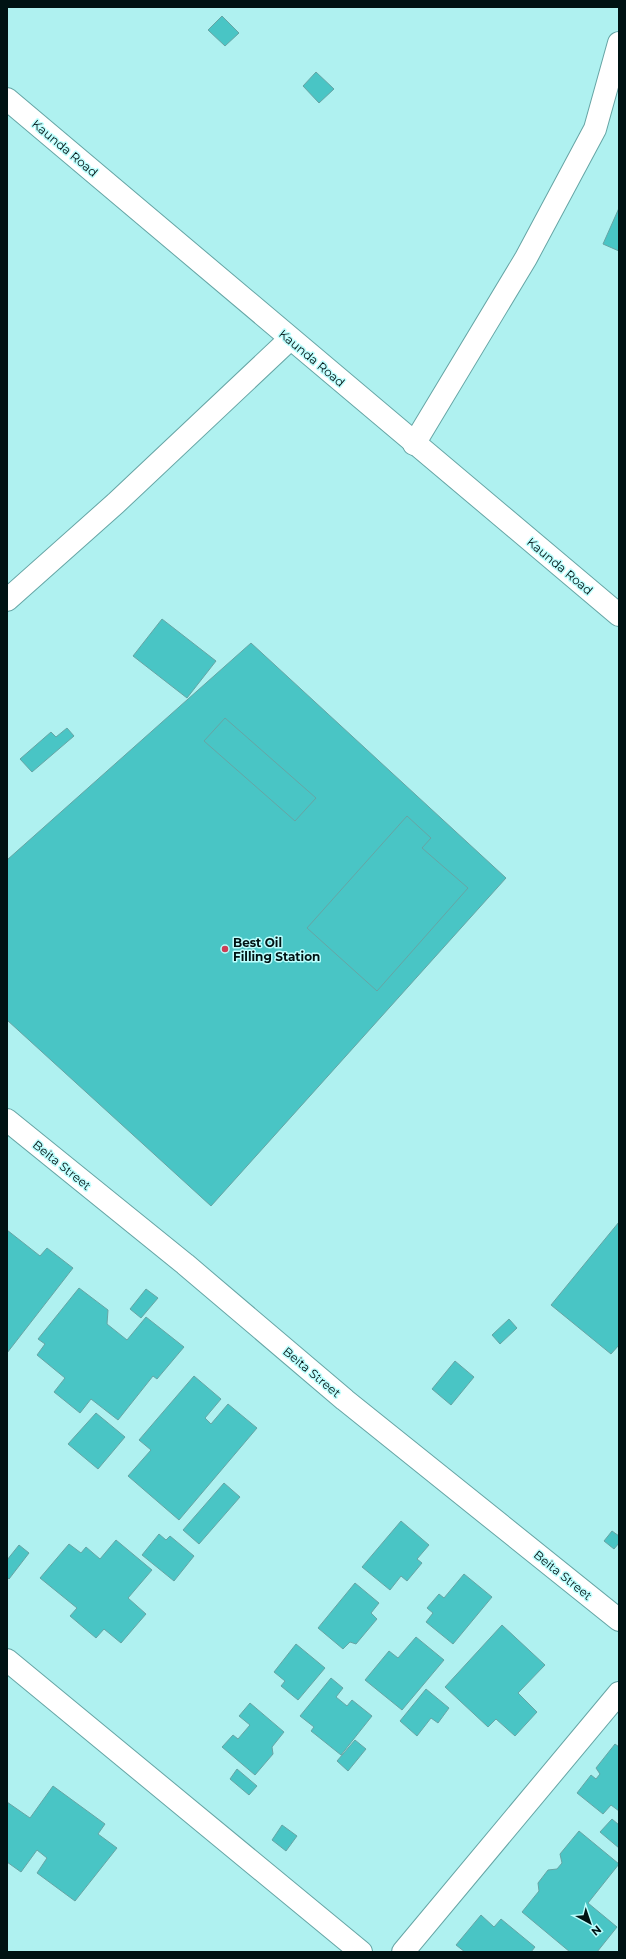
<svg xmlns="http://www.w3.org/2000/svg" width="626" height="1959" font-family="Montserrat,sans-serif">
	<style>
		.building { fill: #49c5c5; stroke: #66a5a5 }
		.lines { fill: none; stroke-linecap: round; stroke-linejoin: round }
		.street-casing { stroke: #66a5a5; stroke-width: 24 }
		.secondary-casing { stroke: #66a5a5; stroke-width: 24 }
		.street { stroke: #fff; stroke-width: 22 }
		.secondary { stroke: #fff; stroke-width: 22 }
		.poi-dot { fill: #ce3e56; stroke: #bcfefd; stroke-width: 1.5 }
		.labels { text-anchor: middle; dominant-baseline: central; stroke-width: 3; stroke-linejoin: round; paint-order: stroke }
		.street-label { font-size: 12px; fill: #001213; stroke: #bcfefd }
		.poi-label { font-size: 12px; font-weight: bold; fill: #001213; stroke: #bcfefd; text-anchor: start }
	</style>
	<rect width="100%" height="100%" fill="#aff1f0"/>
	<path class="building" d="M222,16L239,33L225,46L208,30Z
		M316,72L334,89L319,103L303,86Z
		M619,208V251L603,244Z
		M162,619L216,661L187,698L133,656Z
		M251,643L506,878L211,1206L7,1020V860Z
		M225,718L316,798L295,821L204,741Z
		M67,728L74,736L32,772L20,759L51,732L56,737Z
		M407,816L431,838L422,848L468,888L377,991L307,928Z
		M619,1222V1345L611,1354L551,1305Z
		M7,1230L40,1256L47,1248L73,1268L7,1353Z
		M79,1288L108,1310L107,1324L127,1340L146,1317L184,1347L157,1379L153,1376L118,1420L91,1399L80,1413L54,1392L65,1378L37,1355L45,1344L38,1339Z
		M146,1289L158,1298L141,1318L130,1309Z
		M509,1319L517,1328L500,1344L492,1335Z
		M455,1361L474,1377L451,1405L432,1389Z
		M194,1376L221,1399L205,1418L211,1424L228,1404L257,1428L179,1520L128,1476L151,1450L139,1440Z
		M96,1413L125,1437L98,1469L68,1444Z
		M224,1483L240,1497L199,1544L183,1530Z
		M401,1521L429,1545L417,1559L422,1563L407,1581L401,1576L390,1590L362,1567Z
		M612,1531L619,1536V1543L614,1549L604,1541Z
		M159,1534L166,1540L170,1536L194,1556L174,1581L142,1555Z
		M116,1540L152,1570L128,1598L146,1614L121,1643L104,1629L96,1638L70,1616L77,1608L40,1578L69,1544L81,1553L86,1547L100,1559Z
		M19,1545L29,1553L9,1579L7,1577V1560Z
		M464,1574L492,1597L453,1644L426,1622L433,1613L427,1608L439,1594L444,1598Z
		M355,1583L379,1603L371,1613L377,1619L356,1644L350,1642L343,1649L318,1628Z
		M502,1625L545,1665L518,1693L537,1712L515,1736L496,1719L488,1727L445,1687Z
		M416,1637L444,1660L402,1710L365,1680L389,1651L398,1658Z
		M296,1644L325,1668L298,1700L281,1686L285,1681L274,1672Z
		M331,1678L343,1688L336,1697L347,1706L352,1700L372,1716L341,1755L311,1731L314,1727L300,1716Z
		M426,1689L449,1708L438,1723L431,1718L417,1736L400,1721Z
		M250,1703L284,1732L272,1747L273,1754L255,1775L222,1747L233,1735L238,1739L250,1725L239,1716Z
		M355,1740L366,1749L348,1771L337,1761Z
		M615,1744L619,1747V1811L611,1805L603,1814L577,1793L591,1775L596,1779L600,1774L596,1768Z
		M237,1769L257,1786L249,1795L230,1779Z
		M53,1786L105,1824L98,1834L117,1848L75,1901L37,1873L47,1858L37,1850L21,1872L7,1862V1802L30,1818Z
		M612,1819L619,1825V1848L600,1832Z
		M282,1825L297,1836L286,1851L272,1840Z
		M579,1831L619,1864L588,1903L617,1927L597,1952H570L522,1912L539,1891L538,1883L548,1870L557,1869L562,1863L560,1854Z
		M481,1915L494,1927L501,1919L535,1947L531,1952H465L456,1945Z"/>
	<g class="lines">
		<defs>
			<path id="street" d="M414,444L526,258L595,129L619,43
				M7,600L116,503L290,339
				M7,1120L185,1264L345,1400L619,1620
				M7,1660L361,1952
				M403,1952L619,1693"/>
			<path id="secondary" d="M7,99L619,615"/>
		</defs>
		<use href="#street" class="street-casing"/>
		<use href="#secondary" class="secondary-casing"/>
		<use href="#street" class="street"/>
		<use href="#secondary" class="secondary"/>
	</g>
	<circle class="poi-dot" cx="225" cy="949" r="4"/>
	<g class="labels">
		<g class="street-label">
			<text transform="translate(65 148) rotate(40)">Kaunda Road</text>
			<text transform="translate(312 358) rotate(40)">Kaunda Road</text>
			<text transform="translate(560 566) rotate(40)">Kaunda Road</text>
			<text transform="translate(62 1165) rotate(39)">Beita Street</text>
			<text transform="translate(312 1372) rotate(40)">Beita Street</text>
			<text transform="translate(563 1575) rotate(39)">Beita Street</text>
		</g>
		<g class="poi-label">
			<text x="233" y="942">Best Oil<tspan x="233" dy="14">Filling Station</tspan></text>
		</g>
	</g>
	<rect width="626" height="1959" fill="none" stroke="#001213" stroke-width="16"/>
	<g transform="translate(590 1923) rotate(140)" stroke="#bcfefd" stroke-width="3" paint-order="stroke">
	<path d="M0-3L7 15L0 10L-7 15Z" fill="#001213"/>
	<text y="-6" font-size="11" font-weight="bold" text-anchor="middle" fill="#001213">N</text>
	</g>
</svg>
